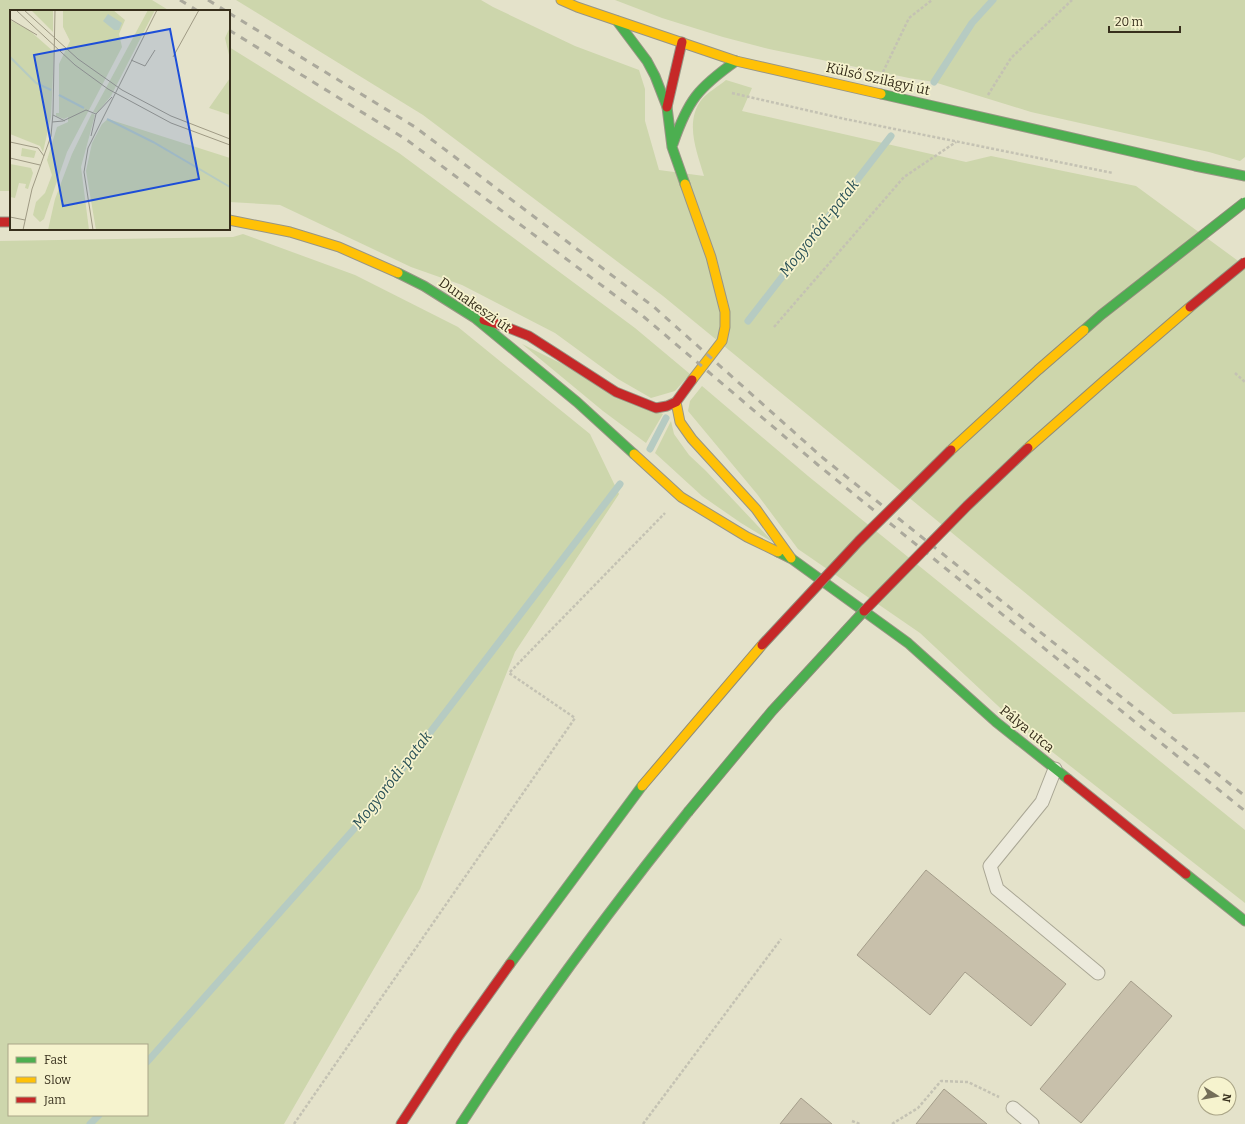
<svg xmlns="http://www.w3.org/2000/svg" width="1245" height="1124" font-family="Bitter,serif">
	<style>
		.green { fill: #cdd6ac; fill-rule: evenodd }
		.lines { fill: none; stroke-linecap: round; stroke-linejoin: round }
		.stream { stroke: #b6cbc2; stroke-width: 7 }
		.building { fill: #c8c0ab; stroke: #a49d8a }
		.lane-casing { stroke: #a9a694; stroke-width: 15 }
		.fast-casing { stroke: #989584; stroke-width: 11 }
		.slow-casing { stroke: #989584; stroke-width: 11 }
		.jam-casing { stroke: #989584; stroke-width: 11 }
		.path { stroke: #c4c2b3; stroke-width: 2.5; stroke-dasharray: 3 2; stroke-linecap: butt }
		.lane { stroke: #eceadc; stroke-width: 13 }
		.fast { stroke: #4caf50; stroke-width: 9 }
		.slow { stroke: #ffc107; stroke-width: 9 }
		.jam { stroke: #c62828; stroke-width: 9 }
		.rail { stroke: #aba99c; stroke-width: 3; stroke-dasharray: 7 7; stroke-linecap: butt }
		.fast-bridge-casing { stroke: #8e8b7a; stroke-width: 11; stroke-linecap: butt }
		.slow-bridge-casing { stroke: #8e8b7a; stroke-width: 11; stroke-linecap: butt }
		.jam-bridge-casing { stroke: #8e8b7a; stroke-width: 11; stroke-linecap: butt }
		.fast-bridge { stroke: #4caf50; stroke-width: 9 }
		.slow-bridge { stroke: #ffc107; stroke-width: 9 }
		.jam-bridge { stroke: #c62828; stroke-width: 9 }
		.labels { text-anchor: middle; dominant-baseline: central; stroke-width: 3.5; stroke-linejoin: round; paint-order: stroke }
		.street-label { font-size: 14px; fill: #372f1c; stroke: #f6f3ce }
		.water-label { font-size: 15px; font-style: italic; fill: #2a5157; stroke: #f6f3ce }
		.inset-river { fill: none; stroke: #b6cbc2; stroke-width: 2 }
		.inset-road { fill: none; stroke: #9f9a84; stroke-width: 1 }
		.view { fill: #1d4ed8; fill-opacity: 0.15; stroke: #1d4ed8; stroke-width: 2 }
		.inset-edge { fill: none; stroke: #372f1c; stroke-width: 2 }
	</style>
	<rect width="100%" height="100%" fill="#e4e2ca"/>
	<path class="green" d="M0,0H152L170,11H11V191H0Z
		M236,0H481L493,7L575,46L639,70L645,89V121L659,170L704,176C697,152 684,122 702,99C708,92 719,86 726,80L752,88L742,111L966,162L991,156L1136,186L1245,266V712L1173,714L663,296L423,115Z
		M615,0H1245V157L1240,161L1209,152L1031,112L934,82L909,78L769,49L723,37L662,18Z
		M229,47L399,153L635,328L690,374L675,391L651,398L618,379L555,333L462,285L411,267L280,205L229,202Z
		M243,234L355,275L458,327L590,434L619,494L515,652L420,889L284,1124H0V241L233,237ZM9,1045H147V1115H9Z
		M522,344L663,414L646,443L603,411Z
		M702,386L808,476L1245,830V903L1032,736L1012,719L920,633L798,549L757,494L688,411L690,401Z
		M671,421L674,434L689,455L706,471L774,543L741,523L702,496L655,453Z"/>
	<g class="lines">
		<path class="stream" d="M934,82L972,23L993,0
			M748,321L891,136
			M650,449L666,418
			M147,1062L370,811L620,484
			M90,1124L99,1115"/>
	</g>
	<path class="building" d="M926,870L1066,984L1031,1026L965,972L930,1015L857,955Z
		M1131,981L1172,1016L1081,1123L1040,1089Z
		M944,1089L987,1124H916Z
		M801,1098L832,1124H780Z"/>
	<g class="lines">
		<defs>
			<path id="lane" d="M1055,769L1042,802L990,866L997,889L1098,973
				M1013,1108L1032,1124"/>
			<path id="fast" d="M617,21L647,61L655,76L667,107L672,147L685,184
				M881,94L1195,166L1245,176
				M673,144C688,100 698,88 736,61
				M398,273L424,286L475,318L577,402L634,454
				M778,552L792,559L908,643L996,722L1068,779
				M1186,874L1245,921
				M510,964L642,786
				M461,1124C531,1016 607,913 688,812"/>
			<path id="slow" d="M561,0L577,7L736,61L881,94
				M685,184L711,257L725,312V327L722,341L692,380
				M229,220L290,232L339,247L398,273
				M676,402L680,422L692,439L756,509L791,558
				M634,454L681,497L747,537L778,552"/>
			<path id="jam" d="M667,107L682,42
				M0,222H11
				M484,320L504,326L529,336L616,392L656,408L667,406L676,402L692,380
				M1068,779L1186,874
				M401,1124L458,1037L510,964"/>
		</defs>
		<use href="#lane" class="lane-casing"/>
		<use href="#fast" class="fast-casing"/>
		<use href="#slow" class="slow-casing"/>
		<use href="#jam" class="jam-casing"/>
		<path class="path" d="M883,72L909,18L932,0
			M732,93L845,119L1113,173
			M988,95L1011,58L1072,0
			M774,327L904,177L956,142
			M1235,373L1245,382
			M852,1121L860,1124
			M294,1124L575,718L509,673L665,513
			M643,1124L781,939
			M892,1124L918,1108L941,1081L968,1082L999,1097"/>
		<use href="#lane" class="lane"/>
		<use href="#fast" class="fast"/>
		<use href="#slow" class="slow"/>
		<use href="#jam" class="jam"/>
		<path class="rail" d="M180,0L198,11
			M208,0L226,11
			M229,13L415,127L654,307L823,458L1245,796
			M229,30L407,140L644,317L818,465L1245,811"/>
		<defs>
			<path id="fast-bridge" d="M1084,330L1101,315L1245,202
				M688,812L772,711L864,611"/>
			<path id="slow-bridge" d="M1028,448L1104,381L1190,307
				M951,450L1038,370L1084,330
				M642,786L762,645"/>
			<path id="jam-bridge" d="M1190,307L1245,262
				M864,611L967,506L1028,448
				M762,645L859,541L951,450"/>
		</defs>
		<use href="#fast-bridge" class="fast-bridge-casing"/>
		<use href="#slow-bridge" class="slow-bridge-casing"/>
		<use href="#jam-bridge" class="jam-bridge-casing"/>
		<use href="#fast-bridge" class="fast-bridge"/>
		<use href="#slow-bridge" class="slow-bridge"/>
		<use href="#jam-bridge" class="jam-bridge"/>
	</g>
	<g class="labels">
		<g class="street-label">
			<text transform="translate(878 79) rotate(13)">Külső Szilágyi út</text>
			<text transform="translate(475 305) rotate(35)">Dunakeszi út</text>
			<text transform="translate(1027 729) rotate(39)">Pálya utca</text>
		</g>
		<g class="water-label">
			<text transform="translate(819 228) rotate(-52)">Mogyoródi-patak</text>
			<text transform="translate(392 780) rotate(-52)">Mogyoródi-patak</text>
		</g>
	</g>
	<g transform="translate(10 10)">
		<rect width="220" height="220" fill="#e4e2ca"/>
		<path d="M21,0H43V22ZM53,0H103L115,10L109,24L112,37L57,142L34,209L30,212L23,205L26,192L35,183L42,165L37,150L47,117L58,112V107L54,109L46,106V103H49V54L60,31L53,17ZM138,0H145L101,86L87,103L83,102ZM0,10L19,20L44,42L41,107L33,142L30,136L0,124ZM220,17V49L215,28ZM220,68V105L199,98ZM82,103L85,105L71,157L79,220H38L45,189L62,144ZM98,109L220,148V220H86L76,161L82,133L92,114ZM12,138L26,141L24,148L11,146ZM0,154L21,158L23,163L18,179L15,178L16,174L9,173L5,188L0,187Z" fill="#cdd6ac"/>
		<path d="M98,4L112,13L109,20H104L93,11Z" fill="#b6cbc2"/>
		<path class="inset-river" d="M0,47L26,73L41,80M49,85L74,98M97,109L143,132L220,177"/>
		<path class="inset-road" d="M6,0L65,55L98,79L161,113L220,135M14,0L68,49L112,80L161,106L220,129M0,9L27,25M163,47L189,0M121,50L135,56L145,40M86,104L102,87M43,105L55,111M42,112L53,111L76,100L86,104M81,126L86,104M0,132L28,138L34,146M0,148L30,155M0,207L15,210M13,220L22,179L41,126L43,103L45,0M83,220L74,162L78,138L147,0"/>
		<path class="view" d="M160,19L189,169L53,196L24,45Z"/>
		<rect width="220" height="220" class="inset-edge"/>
	</g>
	<rect x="8" y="1044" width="140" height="72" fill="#f6f3ce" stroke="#aaa587"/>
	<rect x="16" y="1057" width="20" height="6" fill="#4caf50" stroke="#aaa587"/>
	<text x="44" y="1064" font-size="12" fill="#372f1c">Fast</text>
	<rect x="16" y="1077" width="20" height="6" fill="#ffc107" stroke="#aaa587"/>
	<text x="44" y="1084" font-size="12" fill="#372f1c">Slow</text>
	<rect x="16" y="1097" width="20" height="6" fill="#c62828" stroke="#aaa587"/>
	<text x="44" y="1104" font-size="12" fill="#372f1c">Jam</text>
	<g transform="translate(1217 1096) rotate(101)"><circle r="19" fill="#f6f3ce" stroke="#aaa587"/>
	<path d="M0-3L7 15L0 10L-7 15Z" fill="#746e59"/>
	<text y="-6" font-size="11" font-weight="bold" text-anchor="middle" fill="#372f1c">N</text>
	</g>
	<path d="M1109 26v6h71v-6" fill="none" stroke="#372f1c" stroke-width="2"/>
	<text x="1115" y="26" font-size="12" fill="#372f1c" stroke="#f6f3ce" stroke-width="3" paint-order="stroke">20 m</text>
</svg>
